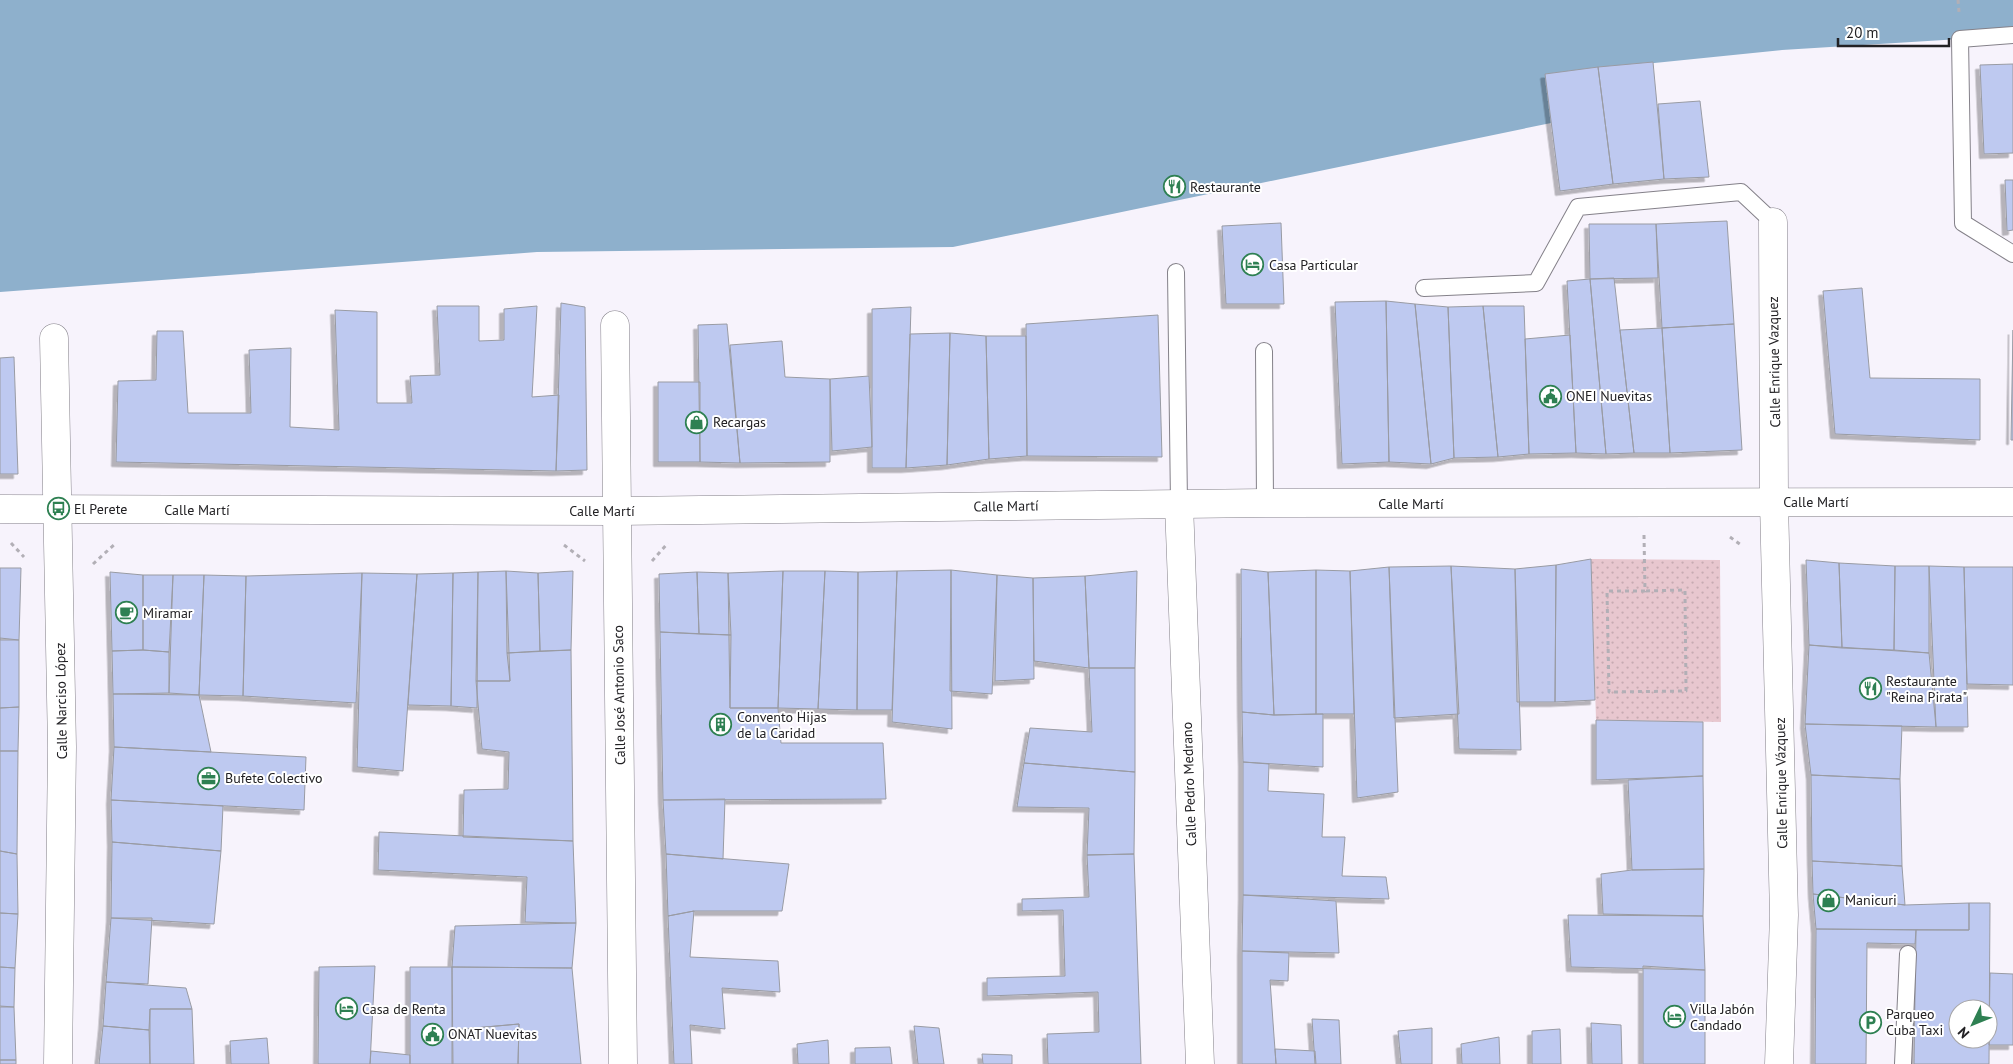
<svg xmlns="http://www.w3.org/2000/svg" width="2013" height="1064" font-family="'PT Sans',sans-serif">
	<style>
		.park { fill: url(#park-dots) }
		.water { fill: #8eb0cc }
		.building { fill: #bec9f0; stroke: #999ba3; fill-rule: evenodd; filter: url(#shadow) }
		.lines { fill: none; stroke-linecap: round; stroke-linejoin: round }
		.lane-casing { stroke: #848189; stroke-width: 18 }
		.street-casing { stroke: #848189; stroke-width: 29 }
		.primary-casing { stroke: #848189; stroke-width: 29 }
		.path { stroke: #b2afb6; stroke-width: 3; stroke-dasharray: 4 4; stroke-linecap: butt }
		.lane { stroke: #fff; stroke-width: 16 }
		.street { stroke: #fff; stroke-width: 28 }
		.primary { stroke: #fff; stroke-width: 28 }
		.labels { text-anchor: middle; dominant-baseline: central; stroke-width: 4; stroke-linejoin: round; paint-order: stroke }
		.poi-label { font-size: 14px; fill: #222124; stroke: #fff; text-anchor: start }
		.street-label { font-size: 14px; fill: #222124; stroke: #fff }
	</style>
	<defs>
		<pattern id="park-dots" width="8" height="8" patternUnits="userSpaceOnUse" patternTransform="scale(1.25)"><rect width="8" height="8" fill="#e8c7cf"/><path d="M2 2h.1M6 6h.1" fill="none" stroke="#c7abb2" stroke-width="1.8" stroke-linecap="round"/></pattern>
		<filter id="shadow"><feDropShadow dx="-4.5" dy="4.5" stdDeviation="0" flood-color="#0004"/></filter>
	</defs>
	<rect width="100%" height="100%" fill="#f7f3fc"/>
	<path class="park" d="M1591,559L1720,560L1721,722L1596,720Z"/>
	<path class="water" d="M0,0H2013V26L1960,39L1782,50L1546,74L1551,123L953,247L537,252L0,292Z"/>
	<path class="building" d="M1653,62L1664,179L1613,184L1598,67Z
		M2013,64V153L1984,154L1980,65Z
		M1598,67L1613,184L1560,191L1545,74Z
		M1700,101L1709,177L1664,179L1658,104Z
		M2005,180H2013V230L2007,231Z
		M1727,221L1734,324L1662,328L1656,224Z
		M1281,223L1284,304H1226L1222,226Z
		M1589,224H1656L1658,278L1590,279Z
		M1614,278L1634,453L1606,454L1590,279Z
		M1590,279L1606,454L1576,453L1567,281Z
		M1862,288L1870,378L1980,379V440L1835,434L1823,291Z
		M1386,301L1389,462L1342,464L1335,302Z
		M1386,301L1415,304L1431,464L1389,462Z
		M561,303L585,307L587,470L556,471Z
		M1415,304L1448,307L1454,458L1431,464Z
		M437,306H479V341L504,340V309L537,306L532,397L559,395L556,471L116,462L118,381L156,380L157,331H183L188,413H251L249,350L291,348L290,427L339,430L335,310L377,312V403H412L410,376L440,375Z
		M1483,306H1524L1529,454L1498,457Z
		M1483,306L1498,457L1454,458L1448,307Z
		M911,307L906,468H872V309Z
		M1158,315L1162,457L1027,456L1026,324Z
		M727,324L740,463L700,462L698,325Z
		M1734,324L1742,450L1670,453L1662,328Z
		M1662,328L1670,453H1634L1620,330Z
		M2013,330V440H2011Z
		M950,333L986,336L989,459L947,465Z
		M950,333L947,465L906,468L910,334Z
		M1570,335L1576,453L1529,454L1525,339Z
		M986,336H1026L1027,456L989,459Z
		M782,341L785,377L830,379V462L740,463L730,345Z
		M14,357L18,474H0V358Z
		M869,376L872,447L832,451L830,379Z
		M658,382H700V462H658Z
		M1591,559L1595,700L1555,702L1556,565Z
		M1806,560L1839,563L1842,648L1809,645Z
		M1839,563L1895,566L1894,650L1842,648Z
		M1556,565L1555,702H1517L1515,569Z
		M1451,566L1459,714L1394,718L1389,567Z
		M1451,566L1515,569L1521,750L1459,749Z
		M1895,566H1929V653L1894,650Z
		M1929,566L1964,567L1968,727H1936Z
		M1389,567L1398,792L1357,798L1350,571Z
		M1964,567H2013V685L1967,684Z
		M0,568H21L19,640H0Z
		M1241,569L1268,572L1274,715L1242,712Z
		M951,570L952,729L892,722L897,571Z
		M951,570L997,575L992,694L950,691Z
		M1316,570V714L1274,715L1268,572Z
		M1316,570L1350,571L1354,714H1316Z
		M506,571L510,681H476L478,572Z
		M506,571L538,573L540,651L507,653Z
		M573,571L571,650L540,651L538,573Z
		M783,571L778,708H730L728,573Z
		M783,571H825L818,709L778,708Z
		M825,571L858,572L857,710L818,709Z
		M897,571L892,710H857L858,572Z
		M1137,571L1135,668H1089L1085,576Z
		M110,572L143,575V650L112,651Z
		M478,572L477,708L451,706L453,573Z
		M697,572L728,573L731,635L699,634Z
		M697,572L699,634L660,632L659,574Z
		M362,573L356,703L243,696L246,576Z
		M362,573L417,574L403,771L357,767Z
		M453,573L451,706L408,705L417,574Z
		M143,575H173L169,652L143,650Z
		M173,575H204L199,695L169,693Z
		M204,575L246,576L243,696L199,695Z
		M997,575L1033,578L1034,679L995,681Z
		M1085,576L1089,668L1034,661L1033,578Z
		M660,632L731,635L730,708H778L781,743H883L886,799L663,800Z
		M0,638L19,640V707L0,708Z
		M1809,645L1929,653L1936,727L1805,724Z
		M143,650L169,652V693L113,694L112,651Z
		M571,650L573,841L463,837L464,790L508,789L509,752L482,749L476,681H510L507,653Z
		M1089,668H1135V772L1024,763L1030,728L1092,732Z
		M113,694L199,695L211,752L114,747Z
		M19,707L18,751H0V708Z
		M1242,712L1274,715L1323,714V767L1243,762Z
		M1596,720L1703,722V776L1596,780Z
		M1805,724L1902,726L1900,779L1811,775Z
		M114,747L306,757L304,810L111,800Z
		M0,751H18L17,854L0,851Z
		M1243,762L1269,764L1268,791L1324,794L1322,837H1345L1342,876L1386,877L1389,899L1243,895Z
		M1024,763L1135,772L1134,854L1087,855L1089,808L1017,807Z
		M1811,775L1900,779L1902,866L1812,861Z
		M1703,776L1704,869L1632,870L1628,780Z
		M725,799L723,859L666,854L663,800Z
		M111,800L223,806L221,851L112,842Z
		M379,832L573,841L576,923L525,922L527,877L378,870Z
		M112,842L221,851L214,924L111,918Z
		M0,851L17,854L18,914L0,913Z
		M666,854L789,864L782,911H694L668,916Z
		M1134,854L1141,1064H1048L1047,1034L1099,1032L1098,992L987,996V978L1065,976L1063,910L1022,911V899L1089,897L1087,855Z
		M1812,861L1902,866L1905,905L1813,894Z
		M1704,869L1703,916L1603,914L1601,874L1632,870Z
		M1813,894L1905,905L1969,903V930L1816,929Z
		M1243,895L1336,901L1339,953L1242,951Z
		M1969,903H1990L1989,1064H1914L1916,930H1969ZM1958,1009H1988V1039H1958Z
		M694,911L690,957L778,961L780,992L722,988L725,1029L690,1025L692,1064H674L668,916Z
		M0,913L18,914L15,968L0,967Z
		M1568,915L1703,916L1705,970L1571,967Z
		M111,918H152L148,984L106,982Z
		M576,923L572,968L452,967L455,926Z
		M1816,929L1916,930L1915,944L1867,943L1866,1064H1815Z
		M1242,951L1289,953L1288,981L1270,980L1276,1064H1242Z
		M375,966L370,1064H318L319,967Z
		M1643,966L1705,970V1064H1643Z
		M0,967L15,968L14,1007L0,1006Z
		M410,967H452L453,1064H410Z
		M452,967L572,968L581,1064H518L519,1024L452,1030Z
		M1990,973L2013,974V1045H1989Z
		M106,982L186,988L192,1009H150L149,1030L103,1026Z
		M0,1007H14L16,1060H0Z
		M150,1009H192L194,1064H150Z
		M1312,1019L1339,1020L1341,1064H1315Z
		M1591,1023L1621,1025L1622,1064H1592Z
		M519,1024L518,1064H452V1030Z
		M103,1026L149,1030L150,1064H99Z
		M914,1026L939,1028L944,1064H918Z
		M1432,1028V1064H1401L1398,1031Z
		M1560,1029L1561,1064H1532V1031Z
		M1499,1037L1500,1064H1462L1461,1044Z
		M267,1038L269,1064H231L230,1041Z
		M828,1040L829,1064H798L797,1044Z
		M890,1047L892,1064H855V1048Z
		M1275,1049L1315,1051L1316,1064H1276Z
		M371,1051L410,1055V1064H370Z
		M982,1054L1012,1055V1064H983Z
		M0,1060H16V1064H0Z"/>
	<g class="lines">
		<defs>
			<path id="lane" d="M2013,35L1960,39L1963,223L2013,254
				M1176,272L1179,504
				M1424,288L1536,283L1578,207L1741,192L1773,222
				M1264,351L1265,503
				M1903,1064L1908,954"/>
			<path id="street" d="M1773,222L1774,502L1784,915L1779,1064
				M615,325L623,1064
				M54,338L62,747L58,1064
				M1179,504L1200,1064"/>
			<path id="primary" d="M0,509L617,511L1265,503L2013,502"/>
		</defs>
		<use href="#lane" class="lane-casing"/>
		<use href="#street" class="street-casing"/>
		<use href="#primary" class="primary-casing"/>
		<path class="path" d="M1958,0L1959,12
			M1644,535L1645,591H1607L1609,692L1686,691L1685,590L1645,591
			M1730,537L1741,545
			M11,543L24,557
			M564,545L585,561
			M652,561L668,543
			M93,564L116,543"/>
		<use href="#lane" class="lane"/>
		<use href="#street" class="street"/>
		<use href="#primary" class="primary"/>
	</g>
	<defs>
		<symbol id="restaurant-ring" viewBox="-11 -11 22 22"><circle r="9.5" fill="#fff" stroke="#2e8052" stroke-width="1.5"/><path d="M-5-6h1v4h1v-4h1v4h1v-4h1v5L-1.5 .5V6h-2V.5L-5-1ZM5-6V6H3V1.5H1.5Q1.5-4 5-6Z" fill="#2e8052"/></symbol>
		<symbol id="hotel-ring" viewBox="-11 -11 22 22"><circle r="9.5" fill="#fff" stroke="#2e8052" stroke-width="1.5"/><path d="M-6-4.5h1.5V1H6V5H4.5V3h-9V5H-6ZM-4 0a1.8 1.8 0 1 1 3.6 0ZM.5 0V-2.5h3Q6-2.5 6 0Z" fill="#2e8052"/></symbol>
		<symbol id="civic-ring" viewBox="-11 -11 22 22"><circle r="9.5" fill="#fff" stroke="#2e8052" stroke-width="1.5"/><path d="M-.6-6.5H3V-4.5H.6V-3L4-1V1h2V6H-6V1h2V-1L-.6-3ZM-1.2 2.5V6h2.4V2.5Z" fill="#2e8052"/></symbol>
		<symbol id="shop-ring" viewBox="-11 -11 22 22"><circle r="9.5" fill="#fff" stroke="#2e8052" stroke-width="1.5"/><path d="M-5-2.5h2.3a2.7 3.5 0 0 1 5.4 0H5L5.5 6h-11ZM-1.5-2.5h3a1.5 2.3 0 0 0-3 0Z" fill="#2e8052"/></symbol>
		<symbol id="bus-ring" viewBox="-11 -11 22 22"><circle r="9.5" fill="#fff" stroke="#2e8052" stroke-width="1.5"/><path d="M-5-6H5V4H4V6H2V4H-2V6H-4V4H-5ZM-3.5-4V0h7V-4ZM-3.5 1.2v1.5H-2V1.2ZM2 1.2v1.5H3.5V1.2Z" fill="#2e8052"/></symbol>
		<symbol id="cafe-ring" viewBox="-11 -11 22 22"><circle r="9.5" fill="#fff" stroke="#2e8052" stroke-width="1.5"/><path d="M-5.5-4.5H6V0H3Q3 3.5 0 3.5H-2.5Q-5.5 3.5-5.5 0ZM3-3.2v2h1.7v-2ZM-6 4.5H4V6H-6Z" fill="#2e8052"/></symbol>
		<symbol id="building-ring" viewBox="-11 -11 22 22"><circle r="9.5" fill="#fff" stroke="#2e8052" stroke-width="1.5"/><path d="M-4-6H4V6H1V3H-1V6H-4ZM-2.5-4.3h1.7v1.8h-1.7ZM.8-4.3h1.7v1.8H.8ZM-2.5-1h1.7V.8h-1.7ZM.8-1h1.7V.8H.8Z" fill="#2e8052"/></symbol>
		<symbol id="office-ring" viewBox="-11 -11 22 22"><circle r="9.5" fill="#fff" stroke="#2e8052" stroke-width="1.5"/><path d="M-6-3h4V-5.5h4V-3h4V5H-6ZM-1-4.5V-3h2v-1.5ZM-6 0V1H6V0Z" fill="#2e8052"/></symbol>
		<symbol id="parking-ring" viewBox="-11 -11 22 22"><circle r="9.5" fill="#fff" stroke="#2e8052" stroke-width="1.5"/><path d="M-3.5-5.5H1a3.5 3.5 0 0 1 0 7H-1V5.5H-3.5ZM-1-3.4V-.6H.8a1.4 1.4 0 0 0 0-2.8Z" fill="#2e8052"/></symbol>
	</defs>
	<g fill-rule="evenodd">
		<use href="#restaurant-ring" x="1162" y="174" width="25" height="25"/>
		<use href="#hotel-ring" x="1240" y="252" width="25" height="25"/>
		<use href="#civic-ring" x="1538" y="384" width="25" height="25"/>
		<use href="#shop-ring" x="684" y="410" width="25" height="25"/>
		<use href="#bus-ring" x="46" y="496" width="25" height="25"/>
		<use href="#cafe-ring" x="114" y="600" width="25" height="25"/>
		<use href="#restaurant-ring" x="1858" y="676" width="25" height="25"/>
		<use href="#building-ring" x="708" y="712" width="25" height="25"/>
		<use href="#office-ring" x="196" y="766" width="25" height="25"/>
		<use href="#shop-ring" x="1816" y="888" width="25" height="25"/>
		<use href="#hotel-ring" x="334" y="996" width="25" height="25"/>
		<use href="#hotel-ring" x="1662" y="1004" width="25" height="25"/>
		<use href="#parking-ring" x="1858" y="1010" width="25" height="25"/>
		<use href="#civic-ring" x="420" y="1022" width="25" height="25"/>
	</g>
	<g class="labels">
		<g class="poi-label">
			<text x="1190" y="187">Restaurante</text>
			<text x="1269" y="265">Casa Particular</text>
			<text x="1566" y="396">ONEI Nuevitas</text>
			<text x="713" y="422">Recargas</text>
			<text x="74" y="509">El Perete</text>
			<text x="143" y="613">Miramar</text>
			<text x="1886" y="681">Restaurante<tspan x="1886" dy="16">"Reina Pirata"</tspan></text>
			<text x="737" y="717">Convento Hijas<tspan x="737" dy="16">de la Caridad</tspan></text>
			<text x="225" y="778">Bufete Colectivo</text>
			<text x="1845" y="900">Manicuri</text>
			<text x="362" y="1009">Casa de Renta</text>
			<text x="1690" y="1009">Villa Jabón<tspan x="1690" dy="16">Candado</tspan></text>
			<text x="1886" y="1014">Parqueo<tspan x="1886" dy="16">Cuba Taxi</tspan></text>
			<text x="448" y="1034">ONAT Nuevitas</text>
		</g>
		<g class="street-label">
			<text transform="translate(1774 362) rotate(-91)">Calle Enrique Vazquez</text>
			<text x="1816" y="502">Calle Martí</text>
			<text x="1411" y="504">Calle Martí</text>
			<text transform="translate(1006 506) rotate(-1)">Calle Martí</text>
			<text x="197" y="510">Calle Martí</text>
			<text x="602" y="511">Calle Martí</text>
			<text transform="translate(619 695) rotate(-91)">Calle José Antonio Saco</text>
			<text transform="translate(61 701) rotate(-91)">Calle Narciso López</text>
			<text transform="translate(1781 783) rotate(-91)">Calle Enrique Vázquez</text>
			<text transform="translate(1189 784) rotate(-92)">Calle Pedro Medrano</text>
		</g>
	</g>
	<g transform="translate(1973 1024) rotate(227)"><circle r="24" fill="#ffffff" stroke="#a7a6a7"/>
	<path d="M0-4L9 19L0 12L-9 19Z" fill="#2e8052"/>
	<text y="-8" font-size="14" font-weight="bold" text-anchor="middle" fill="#222124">N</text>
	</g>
	<path d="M1838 38v8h111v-8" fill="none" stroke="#222124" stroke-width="2.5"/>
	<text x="1846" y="38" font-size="15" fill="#222124" stroke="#ffffff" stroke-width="4" paint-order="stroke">20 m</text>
</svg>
